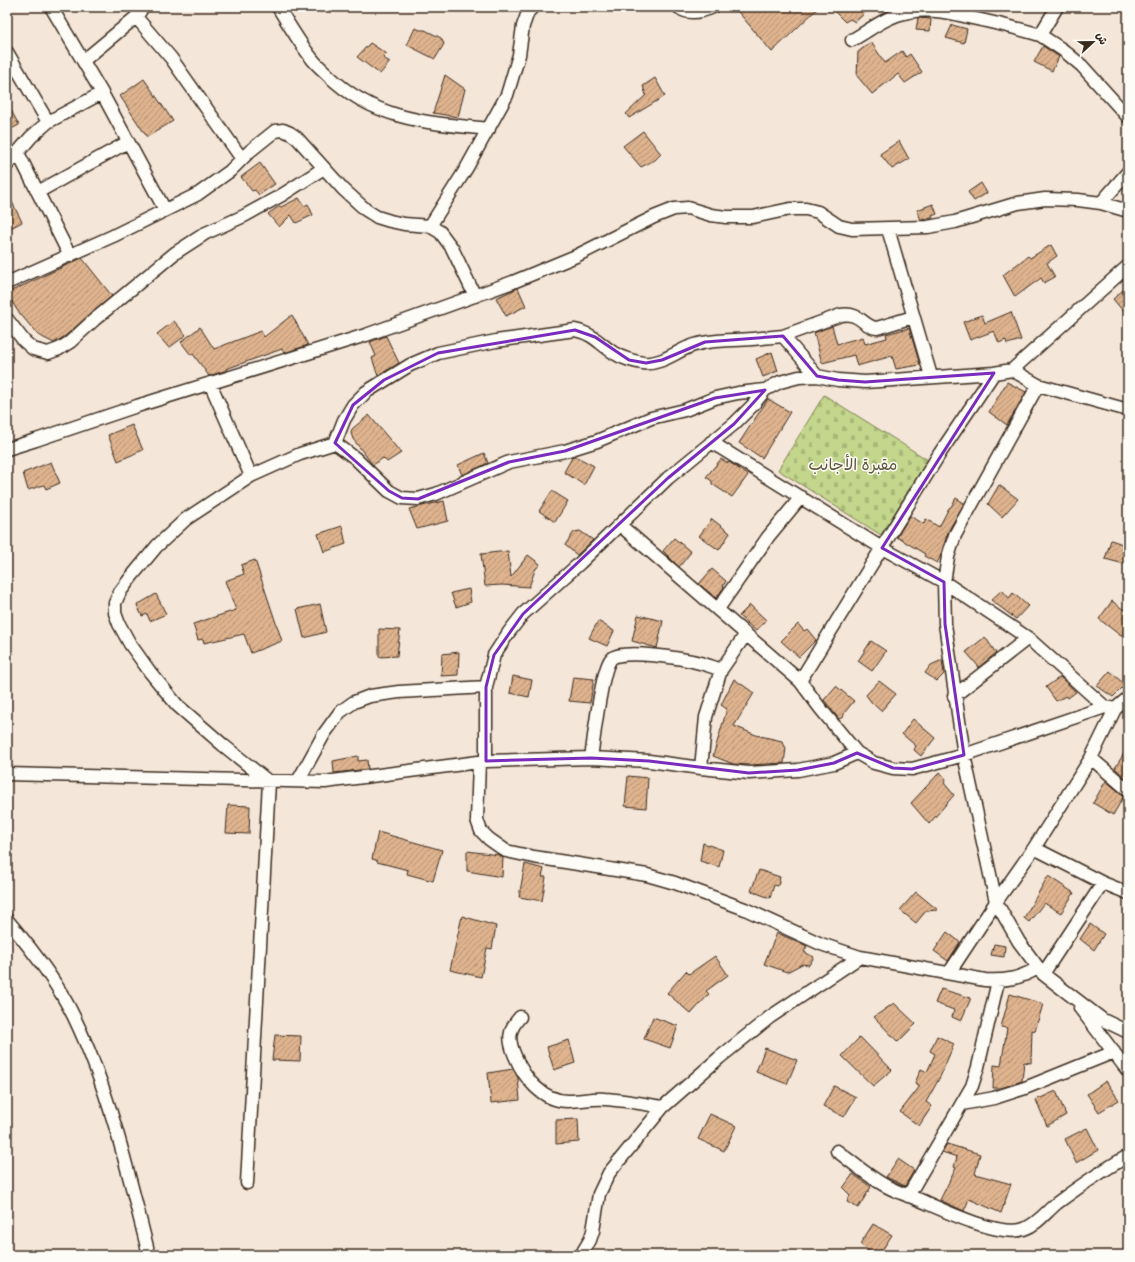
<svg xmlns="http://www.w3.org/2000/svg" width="1135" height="1262" font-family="Mynerve,'Playpen Sans Arabic',sans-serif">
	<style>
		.cemetery { fill: url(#cemetery-stones); stroke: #7f8054 }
		.building { fill: url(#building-hatch); stroke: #3b2a1e }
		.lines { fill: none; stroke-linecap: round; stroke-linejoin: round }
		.minor-casing { stroke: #3b2a1e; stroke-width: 15 }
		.minor { stroke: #fdfcf7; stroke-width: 12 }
		.marked { fill: none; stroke: #7b2cbf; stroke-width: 3; stroke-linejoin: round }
		.labels { text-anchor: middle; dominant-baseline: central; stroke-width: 3; stroke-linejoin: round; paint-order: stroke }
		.park-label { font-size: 16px; fill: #5d5539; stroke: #fdfcf7 }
	</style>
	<defs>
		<pattern id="cemetery-stones" width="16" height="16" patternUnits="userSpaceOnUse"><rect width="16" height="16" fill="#c3d68b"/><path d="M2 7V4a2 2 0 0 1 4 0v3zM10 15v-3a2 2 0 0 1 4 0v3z" fill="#a8b878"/></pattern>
		<pattern id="building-hatch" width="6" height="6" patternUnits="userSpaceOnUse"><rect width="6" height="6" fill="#deb38e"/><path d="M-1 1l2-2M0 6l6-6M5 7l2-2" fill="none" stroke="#b59273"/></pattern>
	</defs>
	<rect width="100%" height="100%" fill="#f4e6d8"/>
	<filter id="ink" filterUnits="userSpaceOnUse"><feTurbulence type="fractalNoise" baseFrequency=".025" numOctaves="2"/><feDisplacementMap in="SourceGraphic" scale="8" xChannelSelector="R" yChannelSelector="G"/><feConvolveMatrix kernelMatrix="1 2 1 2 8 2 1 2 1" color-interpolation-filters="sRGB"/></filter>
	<g filter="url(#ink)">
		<path class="cemetery" d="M824,395L928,460L881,535L778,470Z"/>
		<path class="building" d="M734,7H819L772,52Z
			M830,7H860L865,13L855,22L850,19L845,22Z
			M918,18L931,19L930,31L916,30Z
			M952,25L967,29L964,43L946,38Z
			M415,28L420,30H425L441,38L444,44L435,59L407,45Z
			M871,42L885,63L902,51L906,57L910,54L922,72L905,83L898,74L872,94L857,76L858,52Z
			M370,43L387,54L383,58L390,62L380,74L357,57Z
			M1043,46L1059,57L1052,71L1034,62Z
			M445,75L465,89L458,117L433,113Z
			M655,78L665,96L629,118L626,114L646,95L643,86Z
			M144,79L173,121L147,137L120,96Z
			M7,103L19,125L7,131Z
			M643,131L661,154L655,160L641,167L623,146Z
			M899,141L909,159L892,169L880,154Z
			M260,163L275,184L259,195L255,190L252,191L241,177Z
			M981,183L987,193L974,201L968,192Z
			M7,192L22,222L7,230Z
			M299,198L304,206L308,204L313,215L296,223L291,215L279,227L268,214L279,206L281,207Z
			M933,204L937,214L932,216L933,218L921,220L917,210Z
			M1051,245L1057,256L1047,263L1055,277L1044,283L1041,278L1015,297L1003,275L1028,256L1030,258Z
			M82,258L112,296L65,336L54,343L38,335L17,310L7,293Z
			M518,288L526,306L506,316L496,298Z
			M1123,290L1128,296V317L1113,299Z
			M1011,312L1021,340L1007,344L1006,340L999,343L994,331L970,340L963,322L982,315L985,323Z
			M292,315L308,345L284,353L282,349L226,369L227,370L209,376L193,354L191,355L181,342L200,327L214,349L261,331L264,337Z
			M174,321L186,335L169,348L157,334Z
			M832,326L837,344L863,337L865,344L887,338L886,334L909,328L920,365L896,369L892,356L857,366L854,355L822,363L814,333Z
			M386,336L399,363L378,376L372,358L376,356L370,342Z
			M772,352L778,371L763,377L756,359Z
			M1007,382L1026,392L1007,425L989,412Z
			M768,399L790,412L762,458L739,443Z
			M369,415L401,453L387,462L383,458L373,465L353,439L351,433L352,429Z
			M132,425L143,450L118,461L108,435Z
			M484,453L488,463L462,475L458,465Z
			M573,456H575L594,466L584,485L564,472Z
			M721,459L728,463L729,462L748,475L732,497L712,484V481L706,477Z
			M51,462L60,483L46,489L44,485L28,490L23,473Z
			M999,485L1018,499L1002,517L988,504Z
			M552,491L568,501L555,522L539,511Z
			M956,498L964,503L948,532L940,557L937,563L924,556L925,554L897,537L910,516L924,524L926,519L939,527L949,508L951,507Z
			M444,501L448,521L417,529L409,509Z
			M712,519L730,533L719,550L699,536Z
			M342,526L346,544L324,552L318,534Z
			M580,531L593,540L577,555L565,545L574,532Z
			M674,538L691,552L679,567L663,551Z
			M1111,540L1128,546V565L1105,559Z
			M508,551L511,577L528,555L540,564L535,570L529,587L502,585L485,586L481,554Z
			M255,560L282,641L251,653L244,634L204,643L203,639L198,640L193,624L236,610L225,581L244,574L241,565Z
			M712,569L726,581L723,586L724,587L716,598L699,584Z
			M469,589L471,602L456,607L451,593Z
			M1002,590L1009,598L1013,593L1028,606L1016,619L991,600Z
			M156,594L166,614L150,621L147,614L142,616L137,605Z
			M1112,601L1128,613V626L1121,636L1099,619Z
			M320,604L326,632L304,638L297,609Z
			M750,605L766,620L756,631L739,616Z
			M638,615L663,621L657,648L632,641Z
			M598,621L614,631L607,646L589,638Z
			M798,624L804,631L807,629L816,640L799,657L781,641Z
			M379,629L400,630L397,656L379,657Z
			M985,637L996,653L979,667L966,652Z
			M871,641L886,651L872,671L858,661Z
			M459,652L458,675L441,676L442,654Z
			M942,660L944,674L937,681L925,673L931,665Z
			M1110,671L1125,685L1113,697L1097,686Z
			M513,676L532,680L529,697L510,693Z
			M573,677L594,679L590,703L569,701Z
			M1060,677L1076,692L1068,698L1066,696L1056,701L1046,687Z
			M734,679L754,693L734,726L756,735L782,741L786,748L784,763L749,765L733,764L713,756L727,709L721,705Z
			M879,681L896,694L881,711L872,703L866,695Z
			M836,686L854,701L845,712L843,717L839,719L824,700Z
			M913,719L935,738L921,756L914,750L916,746L902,734Z
			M1128,747V780L1115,768Z
			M358,756V761L367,760L368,769L334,773L333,761Z
			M940,772L946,779L944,783L954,795L929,824L911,803Z
			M628,776L648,778L646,808L625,806Z
			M1106,781L1124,796L1113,815L1093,803L1104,784Z
			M228,805L250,806L249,834L226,833Z
			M378,832L442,850L433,881L407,874L408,870L377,862L376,860L372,859Z
			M703,843L723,850L719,867L700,861Z
			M467,851L499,855L503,858L502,877L467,871Z
			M525,864L544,869L542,877H546L542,901L519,897Z
			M759,870L780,877L778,886L774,885L770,898L751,891Z
			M1048,876L1074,893L1061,913L1044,903L1029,922L1024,918Z
			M916,892L938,910L926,911L916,923L900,910Z
			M462,916L496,926L492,949L487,948L481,977L450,970Z
			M1090,924L1104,934L1094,950L1080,939Z
			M947,932L960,942L948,961L934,951Z
			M777,933L807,946L804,952L814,957L809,965L802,964L787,972L764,964Z
			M994,944L1005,946L1004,957L991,955Z
			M715,956L728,975L706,991L709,994L691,1014L667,993L686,971L689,974Z
			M941,989L971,998L961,1021L952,1017L954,1010L935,1003Z
			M1010,994L1043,1004L1035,1031L1032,1030L1031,1063L1024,1062L1022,1081L1001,1088H993L994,1065L1001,1066L1007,1028L1001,1027Z
			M894,1003L916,1024L898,1042L874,1017Z
			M653,1017L678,1026L670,1048L644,1039Z
			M275,1035L301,1036L300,1061L272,1060Z
			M937,1036L954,1044L940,1077L926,1102L932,1106L919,1126L900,1112L920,1086L915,1083L921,1069L927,1072L935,1054L930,1051Z
			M860,1037L892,1070L873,1086L842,1056Z
			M569,1040L575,1063L554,1070L547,1047Z
			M765,1048L797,1060L787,1084L756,1072Z
			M513,1069L518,1078L520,1100L491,1103L488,1073Z
			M1106,1081L1119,1100L1099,1112L1087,1094Z
			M834,1086L856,1097L844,1117L823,1106Z
			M1056,1091L1066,1115L1047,1126L1036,1100Z
			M710,1114L736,1126L724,1151L698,1139Z
			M578,1119L579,1142L556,1144V1120Z
			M1087,1128L1098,1150L1076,1163L1065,1139Z
			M947,1144L980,1154L975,1174L1011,1184L1001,1213L969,1199L964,1211L940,1200L956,1168L954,1167L957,1157L942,1152Z
			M898,1159L914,1170L905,1186L886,1177Z
			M853,1174L871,1187L858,1208L847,1202L850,1195L843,1188Z
			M873,1224L892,1235L879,1255H874L860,1244Z"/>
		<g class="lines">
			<defs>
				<path id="minor" d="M51,7L83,61
					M278,7C289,25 300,44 313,60C318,66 323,70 328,75C374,120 428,123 489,129
					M678,7C688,15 702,12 713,7
					M1057,7L1040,35L1063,50L1082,66L1128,117
					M136,17L171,58L242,159
					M852,40C870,30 888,15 909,12C930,8 952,13 972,18C995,23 1018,28 1040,35
					M7,52L48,122
					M102,93L165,210
					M18,153L70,256
					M7,165L31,137L48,122L102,93L83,61L136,17L143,7
					M38,192L128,142
					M1101,203L1128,172
					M430,226L466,169L507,95L519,55L523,26L528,12L533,7
					M888,229L931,376
					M7,283L113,236L198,194L230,171L250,151L275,131L283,130L290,133L297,138L343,189L366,210L377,217L390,221L404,224L430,226L440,232L452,248L475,296
					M7,319L24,341L33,349L48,353L59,349L70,342L94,320L175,253L206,233L244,216L282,195L324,168
					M783,336L841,315C861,312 863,327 877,328L913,317
					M1012,370L1128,266
					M210,383L251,476
					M1038,385L955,535L948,557L944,582L945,624L964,755L996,902L1019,942L1043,974L1103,1020L1128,1032
					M711,442L882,548L944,582L1028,638L1105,707L1115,709
					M335,443L344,420L353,405L366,392L410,365L438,353L496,341L575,330C596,335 598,343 614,353C623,359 633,361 643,363C660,365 674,353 689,347C709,339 731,341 752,339C763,338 773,337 783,336L817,376
					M7,449L36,440L137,406L366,335L513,282L576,256L654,217L674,209L688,208L711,215L726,217H753L790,209H806L818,212L839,226L852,229L928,227L955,222L1018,203L1045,199L1078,200L1101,203L1128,211
					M620,525L800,681L820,708L857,753L874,763L893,768L912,769L964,755L1105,707
					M718,609L768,537L801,497
					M800,681L940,453L994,373
					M954,696L1028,638
					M591,758C594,739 601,671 611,659C620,648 686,659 700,663C707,665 714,667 721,670
					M1091,758L1128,790
					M486,761V687L494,655L509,632L523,614L580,563L668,478L734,424L753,405L765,390L780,382L799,377L817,376L838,380L865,382L994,373L1012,370L1038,385L1128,410
					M479,762L477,820L481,831L489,839L506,851L534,857L647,875L675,883L745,909L821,944L860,957L985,980C1005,981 1019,979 1038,968
					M701,768L706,717L721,670L746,634
					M7,774L325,782L486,761L591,758L649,761L701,768L749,773L798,770L834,763L857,753
					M298,781L324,734L340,712L354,702L370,696L399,692L486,687
					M1034,848L1103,883L1128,893
					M7,920C31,948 58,984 74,1017C110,1092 129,1175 149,1255
					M949,973L996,902L1034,848L1091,758L1115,709L1128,698
					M1043,974L1103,883
					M1080,1008L1128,1071
					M520,1017C508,1030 508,1040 515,1056C524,1078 542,1101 568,1101C581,1101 592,1098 605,1099C624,1100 644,1104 663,1107
					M962,1104L994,1098L1025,1088L1114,1052
					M837,1151C853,1163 869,1177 886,1186C897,1192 909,1196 920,1200C943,1210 1000,1238 1024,1229C1038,1224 1046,1212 1057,1203C1080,1186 1103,1170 1128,1156
					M247,1183L269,782L223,745L177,705L150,672L130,644L119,624L115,613V603L120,592L132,576L157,546L186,519L251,476L300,454L335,443L355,458L389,491L402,498L418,499L436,494L509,462L565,451L597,441L651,418L685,410L715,398L738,393L765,390
					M908,1196L972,1086L978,1067L998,981
					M581,1255L590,1240L593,1231L599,1194L609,1173L663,1107L719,1058L770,1017L860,957"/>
			</defs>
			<use href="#minor" class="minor-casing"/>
			<use href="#minor" class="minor"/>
		</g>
	</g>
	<path class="marked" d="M575,330L595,337L629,360L646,363L662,360L705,342L783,336L817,376L838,380L865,382L994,373L882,548L944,582L945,624L964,755L912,769L893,768L857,753L834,763L798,770L749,773L649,761L591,758L486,761V687L494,655L523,614L668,478L734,424L765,390L715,398L565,451L509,462L418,499L402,498L389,491L335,443L353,405L384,380L438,353Z"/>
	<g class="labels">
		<g class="park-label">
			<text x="853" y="465">مقبرة الأجانب</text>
		</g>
	</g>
	<rect width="1135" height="1262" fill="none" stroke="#fdfcf7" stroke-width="24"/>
	<rect x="12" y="12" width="1111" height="1238" fill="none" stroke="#3b2a1e" stroke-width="1.5" filter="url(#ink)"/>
	<g transform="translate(1093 42) rotate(68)" stroke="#fdfcf7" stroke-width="3" paint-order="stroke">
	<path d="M0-3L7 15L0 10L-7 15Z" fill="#3b2a1e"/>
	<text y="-6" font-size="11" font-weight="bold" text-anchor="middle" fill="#3b2a1e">ش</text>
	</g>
</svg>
